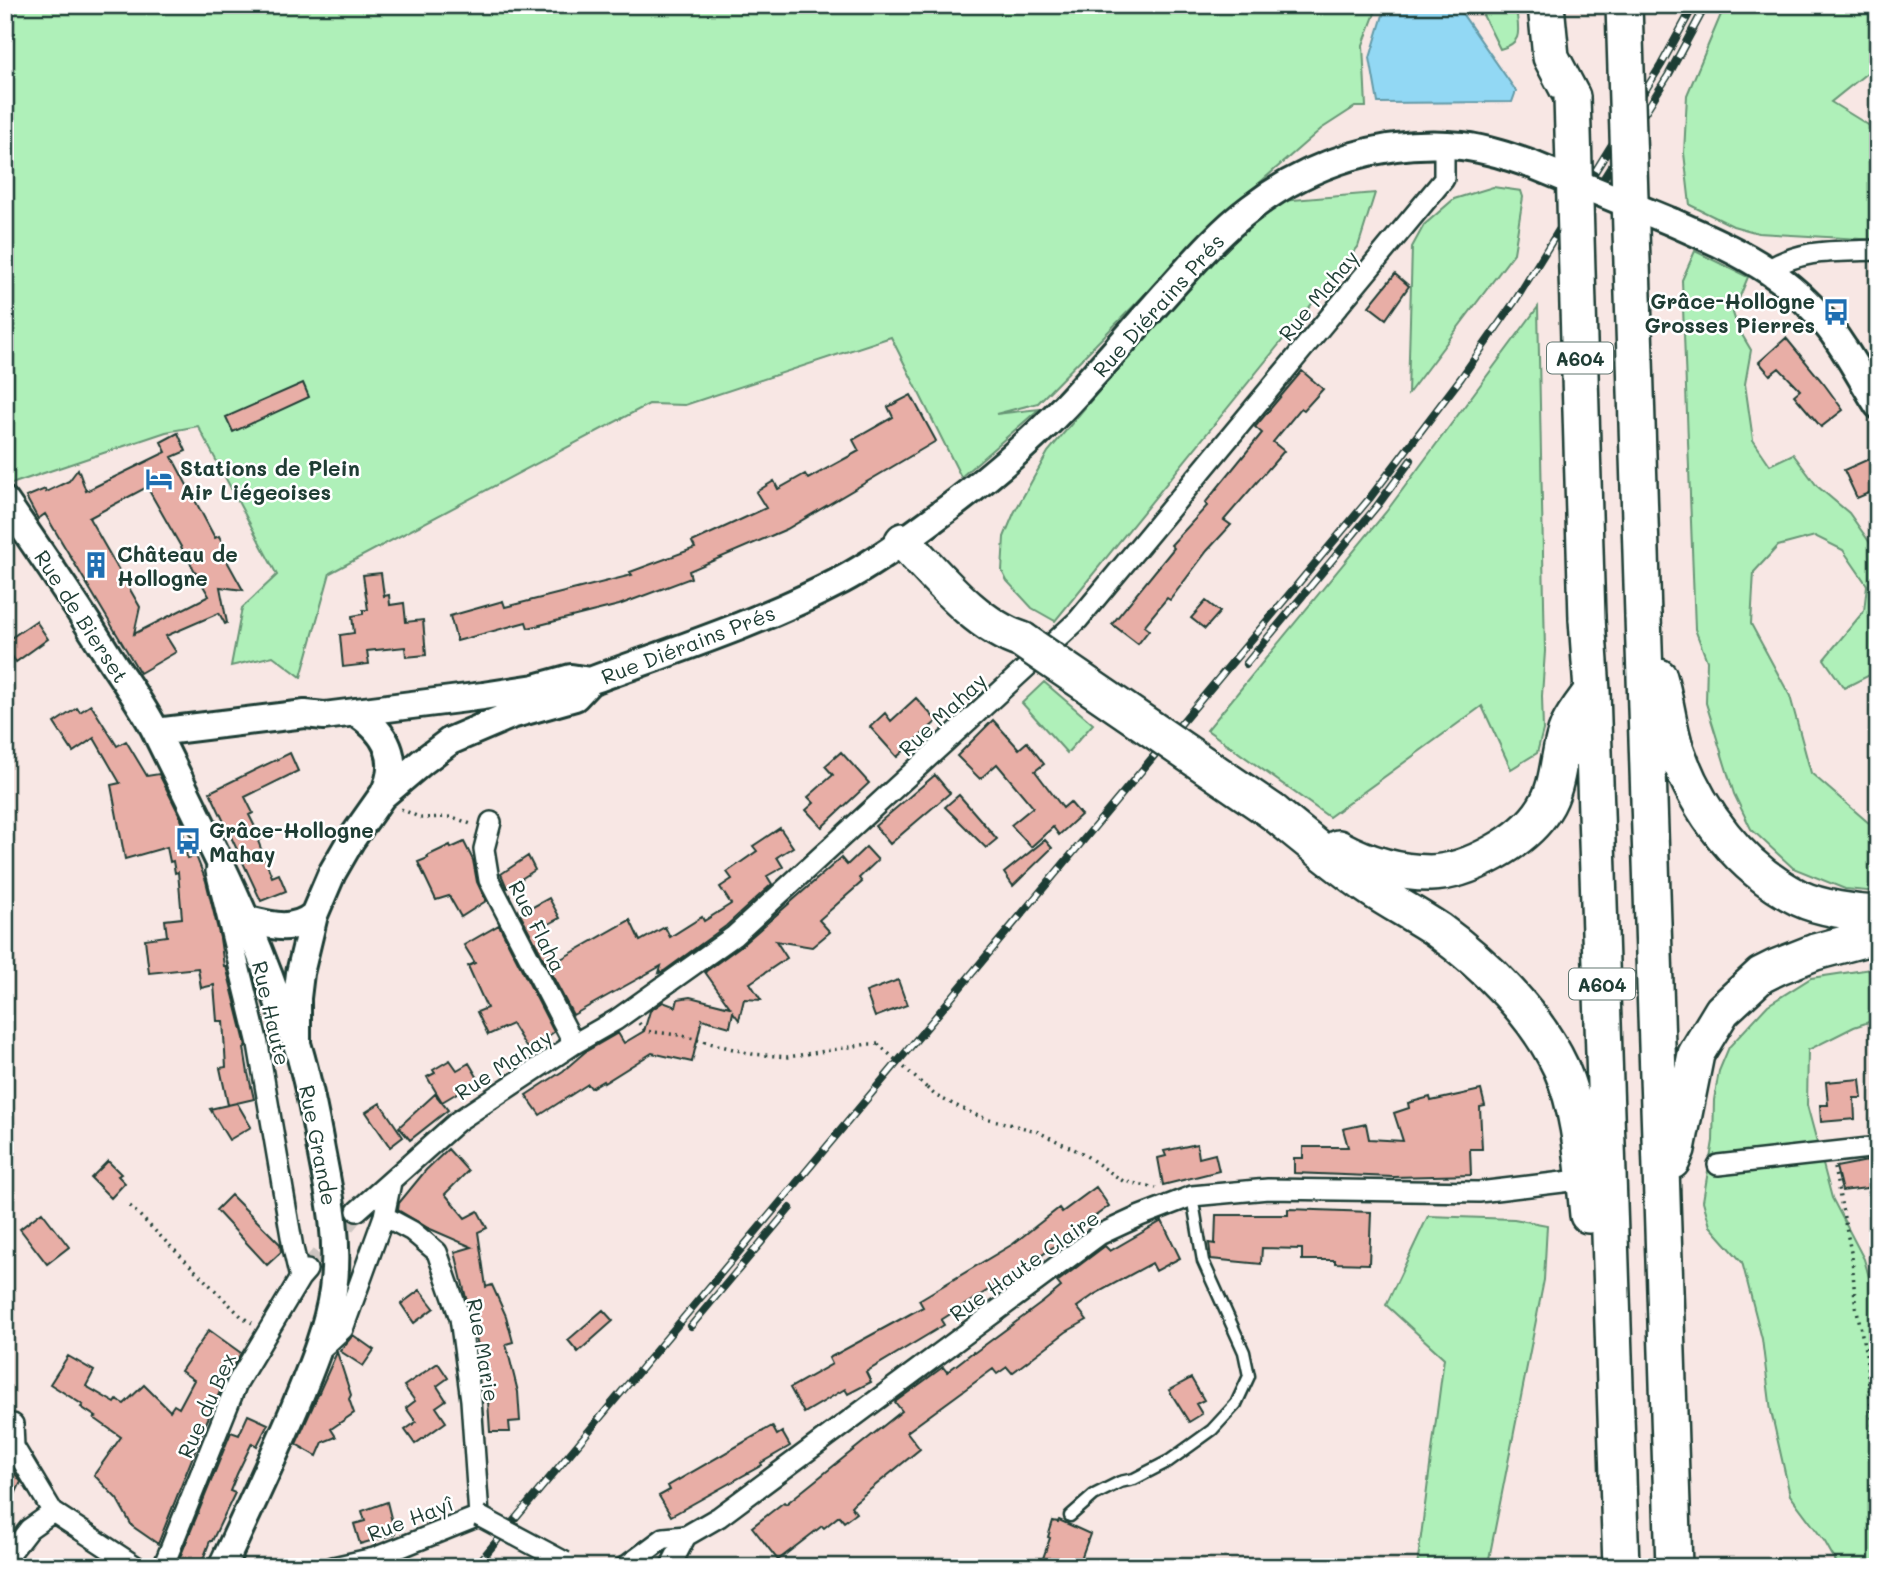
<svg xmlns="http://www.w3.org/2000/svg" width="1883" height="1572" font-family="Mali,sans-serif">
	<style>
		.green { fill: #aff0b9; stroke: #679676; stroke-width: 2 }
		.water { fill: #92d8f4; stroke: #649aa7; stroke-width: 2 }
		.building { fill: #e8aea6; stroke: #1f3d34; stroke-width: 2; fill-rule: evenodd }
		.lines { fill: none; stroke-linecap: round; stroke-linejoin: round }
		.street-tunnel { stroke: #cdc5c1; stroke-width: 19; stroke-dasharray: 19 10; stroke-linecap: butt }
		.lane-casing { stroke: #1f3d34; stroke-width: 15 }
		.street-casing { stroke: #1f3d34; stroke-width: 24 }
		.secondary-casing { stroke: #1f3d34; stroke-width: 32 }
		.highway-casing { stroke: #1f3d34; stroke-width: 40 }
		.path { stroke: #1f3d34; stroke-width: 3.5; stroke-dasharray: 2 5; stroke-linecap: butt }
		.lane { stroke: #fff; stroke-width: 10 }
		.street { stroke: #fff; stroke-width: 19 }
		.secondary { stroke: #fff; stroke-width: 26 }
		.highway { stroke: #fff; stroke-width: 35 }
		.rail-casing { stroke: #1f3d34; stroke-width: 8 }
		.rail { stroke: #fff; stroke-width: 5; stroke-dasharray: 16; stroke-linecap: butt }
		.street-bridge-casing { stroke: #1f3d34; stroke-width: 24; stroke-linecap: butt }
		.secondary-bridge-casing { stroke: #1f3d34; stroke-width: 32; stroke-linecap: butt }
		.highway-bridge-casing { stroke: #1f3d34; stroke-width: 40; stroke-linecap: butt }
		.path-bridge { stroke: #1f3d34; stroke-width: 3.5; stroke-dasharray: 2 5; stroke-linecap: butt }
		.street-bridge { stroke: #fff; stroke-width: 19 }
		.secondary-bridge { stroke: #fff; stroke-width: 26 }
		.highway-bridge { stroke: #fff; stroke-width: 35 }
		.labels { text-anchor: middle; dominant-baseline: central; stroke-width: 5; stroke-linejoin: round; paint-order: stroke }
		.shield { fill: #fff; stroke: #627771; stroke-width: 2 }
		.shield-label { font-size: 19px; font-weight: bold; fill: #1f3d34 }
		.street-label { font-size: 21px; fill: #1f3d34; stroke: #fff }
		.poi-label { font-size: 21px; font-weight: bold; fill: #1f3d34; stroke: #fff; text-anchor: start }
	</style>
	<rect width="100%" height="100%" fill="#f8e7e4"/>
	<filter id="ink" filterUnits="userSpaceOnUse"><feTurbulence type="fractalNoise" baseFrequency=".0143" numOctaves="2"/><feDisplacementMap in="SourceGraphic" scale="14" xChannelSelector="R" yChannelSelector="G"/><feConvolveMatrix kernelMatrix="1 2 1 2 8 2 1 2 1" color-interpolation-filters="sRGB"/></filter>
	<g filter="url(#ink)">
		<path class="green" d="M5,5H1378L1363,45L1366,107H1355L1321,129L1224,214L1038,403L996,414L1039,409L961,477L891,337L685,405L649,404L330,573L301,677L273,656L231,666L242,608L277,575L198,426L166,432L11,484L5,477Z
			M1478,5H1516C1517,28 1526,42 1500,49Z
			M1725,5H1878V64L1831,102L1878,131V240L1758,233L1733,226L1690,205L1684,153L1687,95Z
			M1493,187L1521,191L1523,197L1514,253L1408,394L1412,247L1424,225L1454,199Z
			M1375,193L1358,247L1055,621L1032,608L1007,581L1002,571L1004,537L1014,513L1048,452L1162,315L1269,202Z
			M1695,251L1748,277L1733,313L1738,328L1751,350L1745,384L1753,440L1770,465L1793,454L1817,486L1849,513L1873,547L1878,548V671L1844,688L1824,659L1864,611L1867,585L1843,550L1815,536L1778,546L1754,572L1751,624L1790,696L1811,773L1878,831V892L1845,889L1793,868L1751,829L1734,794L1706,703L1707,661L1695,629L1682,280Z
			M1538,307L1545,651L1542,696L1543,730L1537,753L1511,769L1482,706L1329,817L1207,730L1386,512Z
			M1044,682L1093,724L1067,753L1022,703Z
			M1878,968V1019L1854,1027L1808,1050L1807,1105L1832,1198L1864,1259L1878,1309V1567H1839L1825,1542L1790,1495L1771,1411L1762,1339L1742,1262L1710,1226L1703,1201L1713,1141L1714,1100L1719,1071L1729,1047L1768,1005L1811,978Z
			M1428,1216L1514,1219L1547,1225L1544,1280L1488,1564L1485,1567H1417L1444,1358L1386,1305Z"/>
		<path class="water" d="M1386,5H1463L1459,9L1516,91L1512,102L1378,103L1370,58Z"/>
		<path class="building" d="M1395,274L1409,286L1386,319L1369,306Z
			M1786,338L1824,384L1843,410L1821,427L1794,395L1800,390L1779,368L1770,375L1759,362Z
			M1302,371L1323,389L1304,410L1301,408L1273,442L1284,451L1224,520L1231,525L1207,551L1170,600L1167,598L1144,626L1149,630L1138,644L1112,624L1174,548L1171,545L1207,506L1205,503L1262,433L1255,427Z
			M303,383L309,397L233,432L226,417Z
			M911,395L936,441L787,529L689,571L691,578L619,605L528,628L526,622L457,641L450,616L503,601L505,607L632,575L630,572L695,548L692,542L766,508L756,492L774,481L778,489L805,474L808,479L859,451L853,440L893,417L888,407Z
			M178,433L186,451L172,457L215,538L219,536L226,550L222,552L243,590L220,587L227,623L225,624L219,613L166,636L176,652L140,673L45,514L38,519L26,497L45,489L46,492L69,481L78,469L86,491L166,452L161,442ZM147,487L209,596L134,634L140,607L89,518Z
			M1878,455V489L1857,498L1844,470Z
			M381,573L384,596L389,595L390,605L404,603L406,622L423,620L426,655L406,657L405,647L367,651L369,664L343,667L340,635L354,633L352,616L363,614V610H368L363,575Z
			M1206,601L1220,612L1205,629L1191,618Z
			M36,621L48,639L16,662L5,646V642Z
			M916,698L937,721L897,757L870,727L885,713L891,721Z
			M91,705L117,746L126,741L147,776L159,774L181,818L187,858L196,856L206,881L220,938L224,966H226L246,1046L244,1048L248,1073L254,1099L228,1105L220,1068L226,1067L223,1021H217L214,985L201,988L198,968L149,973L145,939L167,936L165,920L182,918L178,872L175,873L173,861L170,862L167,847L125,859L111,785L120,783L94,738L73,752L54,723L77,708L80,712Z
			M993,720L1019,749L1027,742L1044,764L1035,771L1063,808L1070,802L1081,815L1059,835L1053,827L1031,847L1011,825L1033,807L997,764L980,779L957,756Z
			M841,752L869,783L822,827L806,810L814,803L808,797L833,775L825,766Z
			M290,753L298,771L245,797L253,813L249,815L261,839L258,841L272,877L279,874L286,891L261,901L210,792Z
			M935,775L950,793L890,844L875,826Z
			M959,795L997,839L986,848L945,807Z
			M780,828L793,847L777,857L783,867L767,876L772,884L726,926L664,971L659,973L661,966L573,1015L520,914L549,898L560,918L541,928L559,960L630,920L640,941L665,927L670,937L702,917L704,921L731,904L720,887L732,879L727,872L757,851L753,846Z
			M1045,840L1052,848L1013,886L1004,873Z
			M464,842L473,860L477,882L486,901L461,917L449,896L436,900L418,862L428,858L427,856L450,845L451,848Z
			M866,847L878,860L859,878L862,882L819,920L830,932L812,947L776,941L787,958L750,983L761,1000L744,999L739,1020L733,1012L730,1027L702,1019L692,1062L652,1053L604,1083L603,1081L591,1088L588,1084L540,1115L526,1095L563,1071L585,1052L618,1033L624,1043L644,1031L650,1011L663,1002L676,1007L678,999L690,997L730,1007L705,972L742,945L841,858L847,865Z
			M528,856L535,870L507,888L501,874Z
			M499,925L554,1032L528,1050L512,1024L488,1035L477,1012L487,1008L468,966L475,963L464,945Z
			M898,980L907,1005L875,1017L866,992Z
			M450,1060L457,1070L469,1063L479,1080L442,1102L427,1077L435,1073L433,1070Z
			M1860,1079L1862,1098H1854L1855,1119L1821,1122L1820,1105H1828L1826,1082Z
			M1481,1090L1485,1106L1480,1107L1482,1149H1470L1471,1175L1394,1177L1294,1173V1158H1303V1147H1348L1343,1129L1366,1124L1369,1139L1403,1141L1394,1113L1409,1108L1408,1103L1430,1097L1431,1101Z
			M435,1094L448,1110L410,1140L399,1127Z
			M237,1103L251,1127L229,1140L210,1109Z
			M380,1103L403,1137L390,1147L366,1112Z
			M1197,1144L1199,1158L1215,1154L1219,1171L1163,1185L1158,1158L1166,1156L1164,1151Z
			M448,1149L468,1171L445,1194L465,1218L478,1211L487,1228L478,1232L486,1287L492,1285L506,1316L513,1342L506,1344L518,1392L520,1421L509,1422L510,1432H490L487,1385L473,1324H477L466,1298L455,1252L472,1247L428,1228L398,1210L399,1203L426,1170Z
			M1878,1159V1184H1875V1187L1842,1191L1836,1167Z
			M108,1161L121,1174L118,1176L125,1183L111,1198L91,1178Z
			M1096,1187L1109,1206L1008,1280L999,1286L998,1284L941,1320L944,1325L866,1372L871,1382L848,1394L845,1389L804,1413L790,1388L832,1364L829,1358L923,1307L919,1300L1013,1244L1059,1208L1062,1212Z
			M231,1195L280,1244L281,1252L267,1265L216,1210Z
			M1288,1209L1371,1212L1369,1264L1335,1263V1260H1302V1249L1262,1248L1261,1264L1211,1259L1209,1243L1215,1244L1216,1215H1288Z
			M42,1212L69,1247L47,1264L20,1229Z
			M1162,1221L1180,1258L1156,1271L1152,1263L1095,1294L1077,1307L1087,1320L1066,1332L1012,1373L1007,1367L997,1374L993,1369L907,1432L920,1449L855,1502L851,1506L856,1513L844,1522L839,1516L824,1528L822,1526L778,1560L752,1527L784,1502L786,1504L902,1411L895,1402L943,1367L947,1372L973,1352L974,1353L1043,1302L1061,1287L1057,1282L1105,1246L1110,1251Z
			M420,1290L434,1308L414,1323L401,1304Z
			M603,1310L613,1321L578,1352L568,1340Z
			M209,1330L241,1353L226,1378L207,1421L158,1544L132,1526L117,1499L94,1475L121,1437L94,1418L96,1417L81,1407L83,1405L50,1384L68,1356L94,1371L86,1386L115,1403L117,1400L124,1404L144,1385L170,1411L174,1405L179,1408L194,1380L181,1371Z
			M353,1335L374,1350L363,1366L340,1351Z
			M337,1352L351,1395L349,1399L354,1413L331,1429L336,1437L323,1442L317,1456L296,1444Z
			M438,1363L448,1378L437,1386L446,1400L436,1407L446,1422L415,1444L405,1430L416,1422L406,1408L415,1401L404,1386Z
			M1191,1378L1204,1400L1196,1404L1202,1414L1189,1422L1169,1390Z
			M248,1415L268,1424L257,1446L252,1443L237,1474L230,1491L235,1493L212,1541H210L200,1567H176L231,1432L239,1435Z
			M772,1426L777,1435L782,1432L790,1446L761,1463L762,1465L671,1516L659,1496L670,1490L668,1486Z
			M5,1460L21,1482L5,1515Z
			M387,1502L395,1534L360,1544L354,1524L365,1521L362,1511Z
			M1059,1520L1090,1534L1078,1567H1040L1050,1538L1048,1537L1053,1521L1058,1522Z"/>
		<g class="lines">
			<path class="street-tunnel" d="M308,1270L357,1211"/>
			<defs>
				<path id="lane" d="M1070,1516L1094,1495L1120,1482L1134,1479L1169,1461L1212,1430L1236,1404L1249,1376L1244,1352L1203,1261L1192,1196"/>
				<path id="street" d="M1769,269C1806,248 1836,252 1878,250
					M491,822L484,849L489,880L574,1044
					M216,871L258,1044L293,1248L300,1278
					M1718,1165L1878,1147
					M357,1211L458,1121L574,1044L616,1020L734,936L1078,620L1444,179V145
					M319,1351L343,1329L384,1216L391,1182
					M13,1424L14,1447L53,1512L137,1567
					M5,1560L29,1529L53,1512
					M163,1567L237,1383L300,1278L307,1270
					M333,1567L374,1558L479,1516L471,1400L460,1318L437,1252L412,1231L384,1216
					M625,1567L664,1538L686,1536L719,1517L1099,1235L1140,1216L1192,1196L1268,1189L1479,1192L1571,1181
					M670,1567L686,1536"/>
				<path id="secondary" d="M1672,222C1745,254 1800,279 1844,349C1856,367 1866,387 1878,405
					M5,501C41,553 76,604 109,657C125,682 143,706 156,732C200,822 246,909 279,1004C284,1019 293,1033 298,1047C308,1081 315,1116 321,1150C330,1196 340,1243 333,1290C327,1331 311,1368 295,1407C272,1461 247,1514 222,1567
					M355,712C386,732 402,759 383,795
					M156,732L305,714L324,716L483,696L535,688L571,678L590,681
					M248,920C272,926 294,932 314,915
					M297,1044V998L300,973L314,915L332,873L351,840L382,796L422,762L450,741L511,715L575,697L590,681C675,650 762,622 842,580C870,565 897,546 923,527C973,491 1022,451 1065,406C1100,369 1133,330 1167,292C1193,263 1219,232 1251,208C1311,162 1386,138 1462,146C1487,149 1510,157 1533,165"/>
				<path id="highway" d="M1546,5L1551,57L1572,97
					M903,541C936,575 976,626 1022,640
					M1643,616L1674,1567
					M1587,619L1592,691L1621,1567
					M1659,677C1666,700 1668,726 1676,750C1698,812 1740,868 1799,898C1820,908 1855,913 1878,914
					M1273,812C1305,838 1336,864 1370,888C1392,903 1416,915 1438,930C1486,965 1536,1014 1561,1068C1581,1113 1583,1167 1588,1215
					M1338,848C1366,863 1398,873 1430,873C1469,872 1524,841 1544,809C1561,783 1557,751 1568,727C1574,714 1584,702 1592,691
					M1672,1161L1677,1149L1696,1054L1722,1011L1761,975L1777,967L1815,952L1878,935"/>
			</defs>
			<use href="#lane" class="lane-casing"/>
			<use href="#street" class="street-casing"/>
			<use href="#secondary" class="secondary-casing"/>
			<use href="#highway" class="highway-casing"/>
			<path class="path" d="M401,809L421,818L453,817L473,825
				M639,1023L645,1031L679,1035L752,1054L788,1057L868,1044H878
				M927,1088L936,1096L978,1116L1036,1131L1082,1153L1123,1181L1156,1188
				M1834,1168L1852,1257L1855,1300L1866,1355L1877,1465L1878,1551
				M130,1206L242,1317L252,1323"/>
			<use href="#lane" class="lane"/>
			<use href="#street" class="street"/>
			<use href="#secondary" class="secondary"/>
			<use href="#highway" class="highway"/>
			<defs>
				<path id="rail" d="M1560,248L1669,74L1706,5
					M1246,664L1377,506L1411,460
					M691,1326L790,1208
					M475,1567L1369,499L1461,378L1515,301L1661,65L1694,5"/>
			</defs>
			<use href="#rail" class="rail-casing"/>
			<use href="#rail" class="rail"/>
			<defs>
				<path id="street-bridge" d="M479,1516L565,1562"/>
				<path id="secondary-bridge" d="M1533,165L1672,222"/>
				<path id="highway-bridge" d="M1624,5L1643,616
					M1572,97L1587,619
					M1022,640L1273,812"/>
			</defs>
			<use href="#street-bridge" class="street-bridge-casing"/>
			<use href="#secondary-bridge" class="secondary-bridge-casing"/>
			<use href="#highway-bridge" class="highway-bridge-casing"/>
			<path class="path-bridge" d="M878,1044L927,1088"/>
			<use href="#street-bridge" class="street-bridge"/>
			<use href="#secondary-bridge" class="secondary-bridge"/>
			<use href="#highway-bridge" class="highway-bridge"/>
		</g>
	</g>
	<defs>
		<symbol id="bus-bare" viewBox="-9 -9 18 18"><path d="M-5-6H5V4H4V6H2V4H-2V6H-4V4H-5ZM-3.5-4V0h7V-4ZM-3.5 1.2v1.5H-2V1.2ZM2 1.2v1.5H3.5V1.2Z" fill="#1f6fb2" stroke="#fff" stroke-width="2.5" paint-order="stroke"/></symbol>
		<symbol id="hotel-bare" viewBox="-9 -9 18 18"><path d="M-6-4.5h1.5V1H6V5H4.5V3h-9V5H-6ZM-4 0a1.8 1.8 0 1 1 3.6 0ZM.5 0V-2.5h3Q6-2.5 6 0Z" fill="#1f6fb2" stroke="#fff" stroke-width="2.5" paint-order="stroke"/></symbol>
		<symbol id="building-bare" viewBox="-9 -9 18 18"><path d="M-4-6H4V6H1V3H-1V6H-4ZM-2.5-4.3h1.7v1.8h-1.7ZM.8-4.3h1.7v1.8H.8ZM-2.5-1h1.7V.8h-1.7ZM.8-1h1.7V.8H.8Z" fill="#1f6fb2" stroke="#fff" stroke-width="2.5" paint-order="stroke"/></symbol>
	</defs>
	<g fill-rule="evenodd">
		<use href="#bus-bare" x="1817" y="293" width="38" height="38"/>
		<use href="#hotel-bare" x="140" y="460" width="38" height="38"/>
		<use href="#building-bare" x="77" y="546" width="38" height="38"/>
		<use href="#bus-bare" x="169" y="822" width="38" height="38"/>
	</g>
	<g class="labels">
		<g class="shield">
			<rect x="1547" y="342.5" width="66" height="31" rx="5"/>
			<rect x="1569" y="968.5" width="66" height="31" rx="5"/>
		</g>
		<g class="shield-label">
			<text x="1580" y="358">A604</text>
			<text x="1602" y="984">A604</text>
		</g>
		<g class="street-label">
			<text transform="translate(1318 295) rotate(-50)">Rue Mahay</text>
			<text transform="translate(1158 305) rotate(-48)">Rue Diérains Prés</text>
			<text transform="translate(82 616) rotate(57)">Rue de Bierset</text>
			<text transform="translate(688 644) rotate(-21)">Rue Diérains Prés</text>
			<text transform="translate(942 714) rotate(-43)">Rue Mahay</text>
			<text transform="translate(538 926) rotate(63)">Rue Flaha</text>
			<text transform="translate(272 1013) rotate(77)">Rue Haute</text>
			<text transform="translate(503 1064) rotate(-33)">Rue Mahay</text>
			<text transform="translate(319 1145) rotate(79)">Rue Grande</text>
			<text transform="translate(1024 1265) rotate(-35)">Rue Haute Claire</text>
			<text transform="translate(484 1350) rotate(80)">Rue Marie</text>
			<text transform="translate(206 1405) rotate(-66)">Rue du Bex</text>
			<text transform="translate(410 1518) rotate(-21)">Rue Hayî</text>
		</g>
		<g class="poi-label">
			<text x="1815" y="300" text-anchor="end">Grâce-Hollogne<tspan x="1815" dy="24">Grosses Pierres</tspan></text>
			<text x="180" y="467">Stations de Plein<tspan x="180" dy="24">Air Liégeoises</tspan></text>
			<text x="117" y="553">Château de<tspan x="117" dy="24">Hollogne</tspan></text>
			<text x="209" y="829">Grâce-Hollogne<tspan x="209" dy="24">Mahay</tspan></text>
		</g>
	</g>
	<rect width="1883" height="1572" fill="none" stroke="#fff" stroke-width="28"/>
	<rect x="14" y="14" width="1855" height="1544" fill="none" stroke="#1f3d34" stroke-width="2.5" filter="url(#ink)"/>
</svg>
